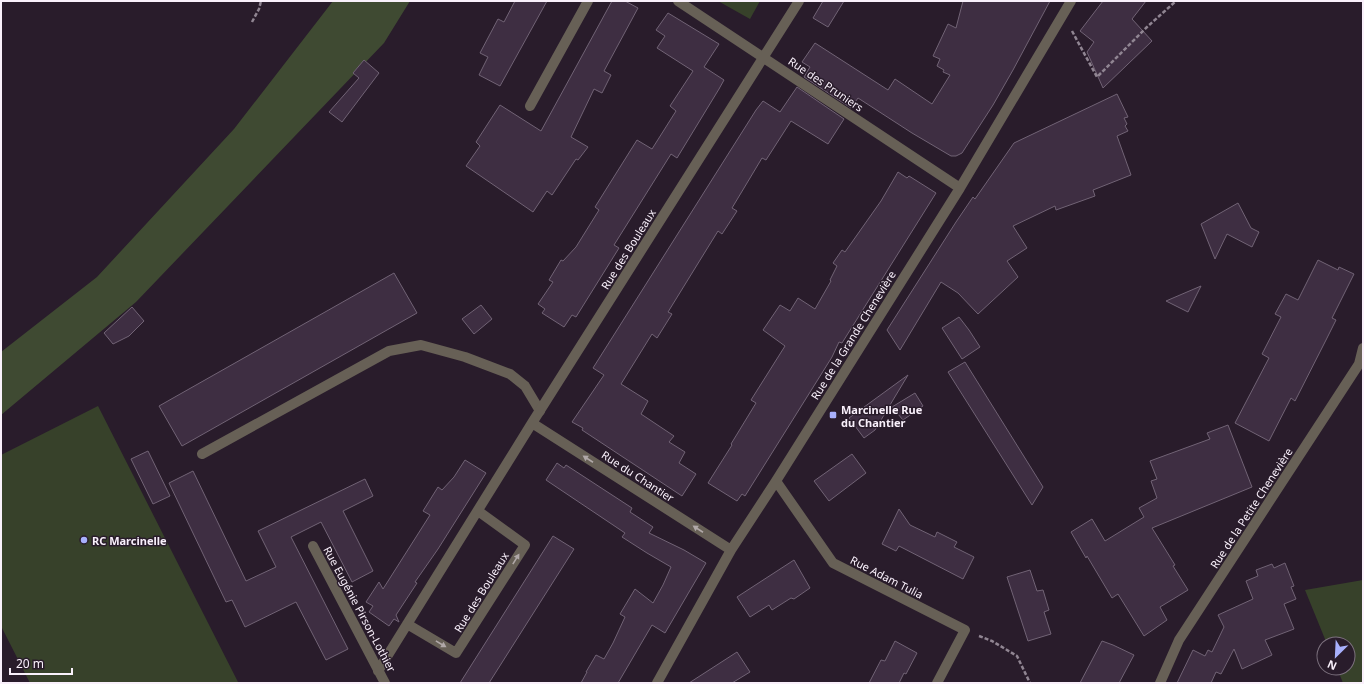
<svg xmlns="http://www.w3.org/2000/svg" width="1364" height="684" font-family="'Noto Sans',sans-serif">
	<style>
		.green { fill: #37412a }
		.forest { fill: #3f4a32 }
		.building { fill: #3e2e42; stroke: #716375 }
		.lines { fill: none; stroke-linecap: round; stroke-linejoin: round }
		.path { stroke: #908592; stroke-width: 2.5; stroke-dasharray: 4 2; stroke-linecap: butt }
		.lane { stroke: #676056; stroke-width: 10 }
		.street { stroke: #676056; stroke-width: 10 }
		.oneway { fill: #b0a8a8 }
		.poi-dot { fill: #a8b0fc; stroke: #291c2b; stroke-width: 1.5 }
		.labels { text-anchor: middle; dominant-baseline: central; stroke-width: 3; stroke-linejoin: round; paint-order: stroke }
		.street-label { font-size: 11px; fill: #f9f0fb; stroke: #291c2b }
		.poi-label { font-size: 11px; font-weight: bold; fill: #f9f0fb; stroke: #291c2b; text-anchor: start }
	</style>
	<rect width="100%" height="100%" fill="#291c2b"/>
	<path class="green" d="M718,1H760L750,19Z
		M98,406L238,682L30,683L1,626V455Z
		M1363,580V683H1343L1337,668H1348V644H1327L1305,590Z"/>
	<path class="forest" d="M333,1H410L384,43L136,302L1,415V352L97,277L234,129Z"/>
	<path class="building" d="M515,1H547L500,86L479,75L488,57L480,53L498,19L504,22Z
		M612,1H625L638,8L604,71L611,75L602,93L594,89L571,137L588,147L578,160L576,159L552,195L547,191L533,212L466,166L480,146L476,142L500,105L541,131Z
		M823,1H844L828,27L813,18Z
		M963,1H1050L1013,70L993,105L962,153L956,156H951L912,133L858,98L851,108L804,77L810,67L802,62L815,43L888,90L895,79L932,104L950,75L943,72L944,70L937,66L940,59L933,56L948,24L956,28Z
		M1103,1H1146L1132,19L1152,41L1103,88L1087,52L1094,42L1080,31Z
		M668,13L719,44L704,67L724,80L719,89L677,158L671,154L614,245L619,248L576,317L572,315L564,327L542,313L545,309L538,304L553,282L549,280L561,260L563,261L576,247L599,210L595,207L637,140L652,149L676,111L670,106L693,71L657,48L665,36L656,30Z
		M364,60L379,73L342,122L329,112L359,78L353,73Z
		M797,87L844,119L828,144L791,121L766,160L762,158L732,208L737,211L722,234L718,231L668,312L672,314L657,338L652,334L621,384L648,401L641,414L674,436L669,442L685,452L679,463L696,474L682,496L582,430L583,428L572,422L604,375L593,368L756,110L763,101L780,112Z
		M1117,94L1128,117L1124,118L1127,124L1125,126L1128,131L1117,136L1131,175L1093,190L1095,196L1056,210L1055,206L1013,226L1027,248L1007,261L1018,277L978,314L958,293L941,282L900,350L887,330L956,222L973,197L975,199L1014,143Z
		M898,172L907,178L909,176L936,193L842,343L839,342L832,357L745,496L742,494L737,501L708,483L732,445L731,444L756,403L751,400L785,346L763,330L780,305L790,311L798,298L815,309L831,281L830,280L837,266L833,263L842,250L845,252L881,201Z
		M1238,203L1251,228L1259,232L1252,247L1227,234L1215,259L1201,224Z
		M1318,260L1338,270L1339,267L1354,274L1332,318L1336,320L1326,340L1295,401L1291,398L1269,441L1235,423L1269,358L1262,354L1281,317L1275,314L1286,294L1298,300Z
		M394,273L417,313L182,446L159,406Z
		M1201,286L1188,312L1166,301Z
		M481,305L492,319L474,334L462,319Z
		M132,307L144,321L129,336L113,344L104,333Z
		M959,317L969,330L980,347L962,359L942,328Z
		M965,362L1043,487L1032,505L948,372Z
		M908,375L875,430L864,438L849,418Z
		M915,393L923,406L903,420L892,407Z
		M1228,425L1252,487L1152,528L1175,565L1173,566L1188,590L1160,607L1167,620L1144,636L1118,594L1112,598L1087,556L1086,558L1071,532L1092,519L1105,541L1144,517L1139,508L1157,498L1151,481L1157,479L1150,461L1210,439L1207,433Z
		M148,451L170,496L153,504L131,459Z
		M852,454L866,473L829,501L814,481Z
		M465,460L486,473L438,549L415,582L417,583L396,615L399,622L394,619L389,626L369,612L373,606L366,602L379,582L383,589L430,515L423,511L438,487L442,490L454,477Z
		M557,463L564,468L566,465L632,508L630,512L653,527L649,533L684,550L706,563L665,633L652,625L618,683H581L587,672H586L596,655L604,659L613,643L625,617L620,614L635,589L653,603L663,585L671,567L647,553L622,537L625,533L546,480Z
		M193,471L246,581L276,567L258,531L365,479L373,496L343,511L373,571L352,582L321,522L291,537L348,649L326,660L296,602L245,627L232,600L226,602L169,483Z
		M899,509L910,525L935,537L937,532L957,542L954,547L974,557L963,579L899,546L896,551L882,544Z
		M553,536L574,549L489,683H460Z
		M794,560L810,588L794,599L791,598L772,610L769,605L750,617L737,597Z
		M1285,563L1294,586L1291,587L1296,599L1284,604L1294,629L1265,640L1272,655L1242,669L1234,649L1221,674L1216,672L1211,683H1177L1193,650L1205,656L1208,650L1212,652L1224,627L1218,615L1253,599L1246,581L1258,576L1256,570L1272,564L1274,568Z
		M1030,570L1037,591L1043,590L1049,610L1044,612L1051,634L1028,641L1007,577Z
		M895,641L917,653L906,674L904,673L899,683H869L881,660L885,661Z
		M1102,641L1113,645L1134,655L1119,683H1080Z
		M737,652L750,672L732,683H689Z"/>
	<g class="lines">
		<path class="path" d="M252,22L259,9L261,1
			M1072,31L1097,77L1147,27L1176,1
			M979,636L992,641L1017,656L1030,683"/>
		<path class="lane" d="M202,454L389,351L421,345L465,357L510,374L525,386L540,411"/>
		<path class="street" d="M678,1L960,188
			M530,106L588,1
			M532,423L731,550
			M776,481L833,563L965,630L937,683
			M313,546L385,683
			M407,624L456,653L525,545L478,511
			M378,671L532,423L799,1
			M657,683L731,550L776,481L960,188L1071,1
			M1160,683L1179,640L1359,364L1363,348"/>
	</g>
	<defs><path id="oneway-solid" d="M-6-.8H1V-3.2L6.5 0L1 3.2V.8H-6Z"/></defs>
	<g class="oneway">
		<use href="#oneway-solid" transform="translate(588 459) rotate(-147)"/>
		<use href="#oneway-solid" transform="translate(698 529) rotate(-147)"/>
		<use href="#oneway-solid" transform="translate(516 559) rotate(-58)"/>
		<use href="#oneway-solid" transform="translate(441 644) rotate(31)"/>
	</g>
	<g class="poi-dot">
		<rect x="829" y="411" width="8" height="8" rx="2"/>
		<circle cx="84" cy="540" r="4"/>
	</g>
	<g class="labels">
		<g class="street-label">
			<text transform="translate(826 84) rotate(34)">Rue des Pruniers</text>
			<text transform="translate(628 249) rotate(-58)">Rue des Bouleaux</text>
			<text transform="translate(853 335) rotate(-58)">Rue de la Grande Chenevière</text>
			<text transform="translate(638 476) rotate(33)">Rue du Chantier</text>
			<text transform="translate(1251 508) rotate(-57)">Rue de la Petite Chenevière</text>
			<text transform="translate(887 577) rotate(27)">Rue Adam Tulia</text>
			<text transform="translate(481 592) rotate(-58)">Rue des Bouleaux</text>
			<text transform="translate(360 609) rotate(62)">Rue Eugénie Pirson-Lothier</text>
		</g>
		<g class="poi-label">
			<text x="841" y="409">Marcinelle Rue<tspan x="841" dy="13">du Chantier</tspan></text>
			<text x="92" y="540">RC Marcinelle</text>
		</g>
	</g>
	<rect width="1364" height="684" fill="none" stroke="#f9f0fb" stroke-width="4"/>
	<g transform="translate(1336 656) rotate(204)"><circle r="19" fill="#291c2b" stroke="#7c717e"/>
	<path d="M0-3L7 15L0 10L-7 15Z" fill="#a8b0fc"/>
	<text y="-6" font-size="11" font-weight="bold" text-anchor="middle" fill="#f9f0fb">N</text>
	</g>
	<path d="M10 668v6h62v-6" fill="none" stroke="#f9f0fb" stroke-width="2"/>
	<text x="16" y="668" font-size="12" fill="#f9f0fb" stroke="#291c2b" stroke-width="3" paint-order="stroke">20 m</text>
</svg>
